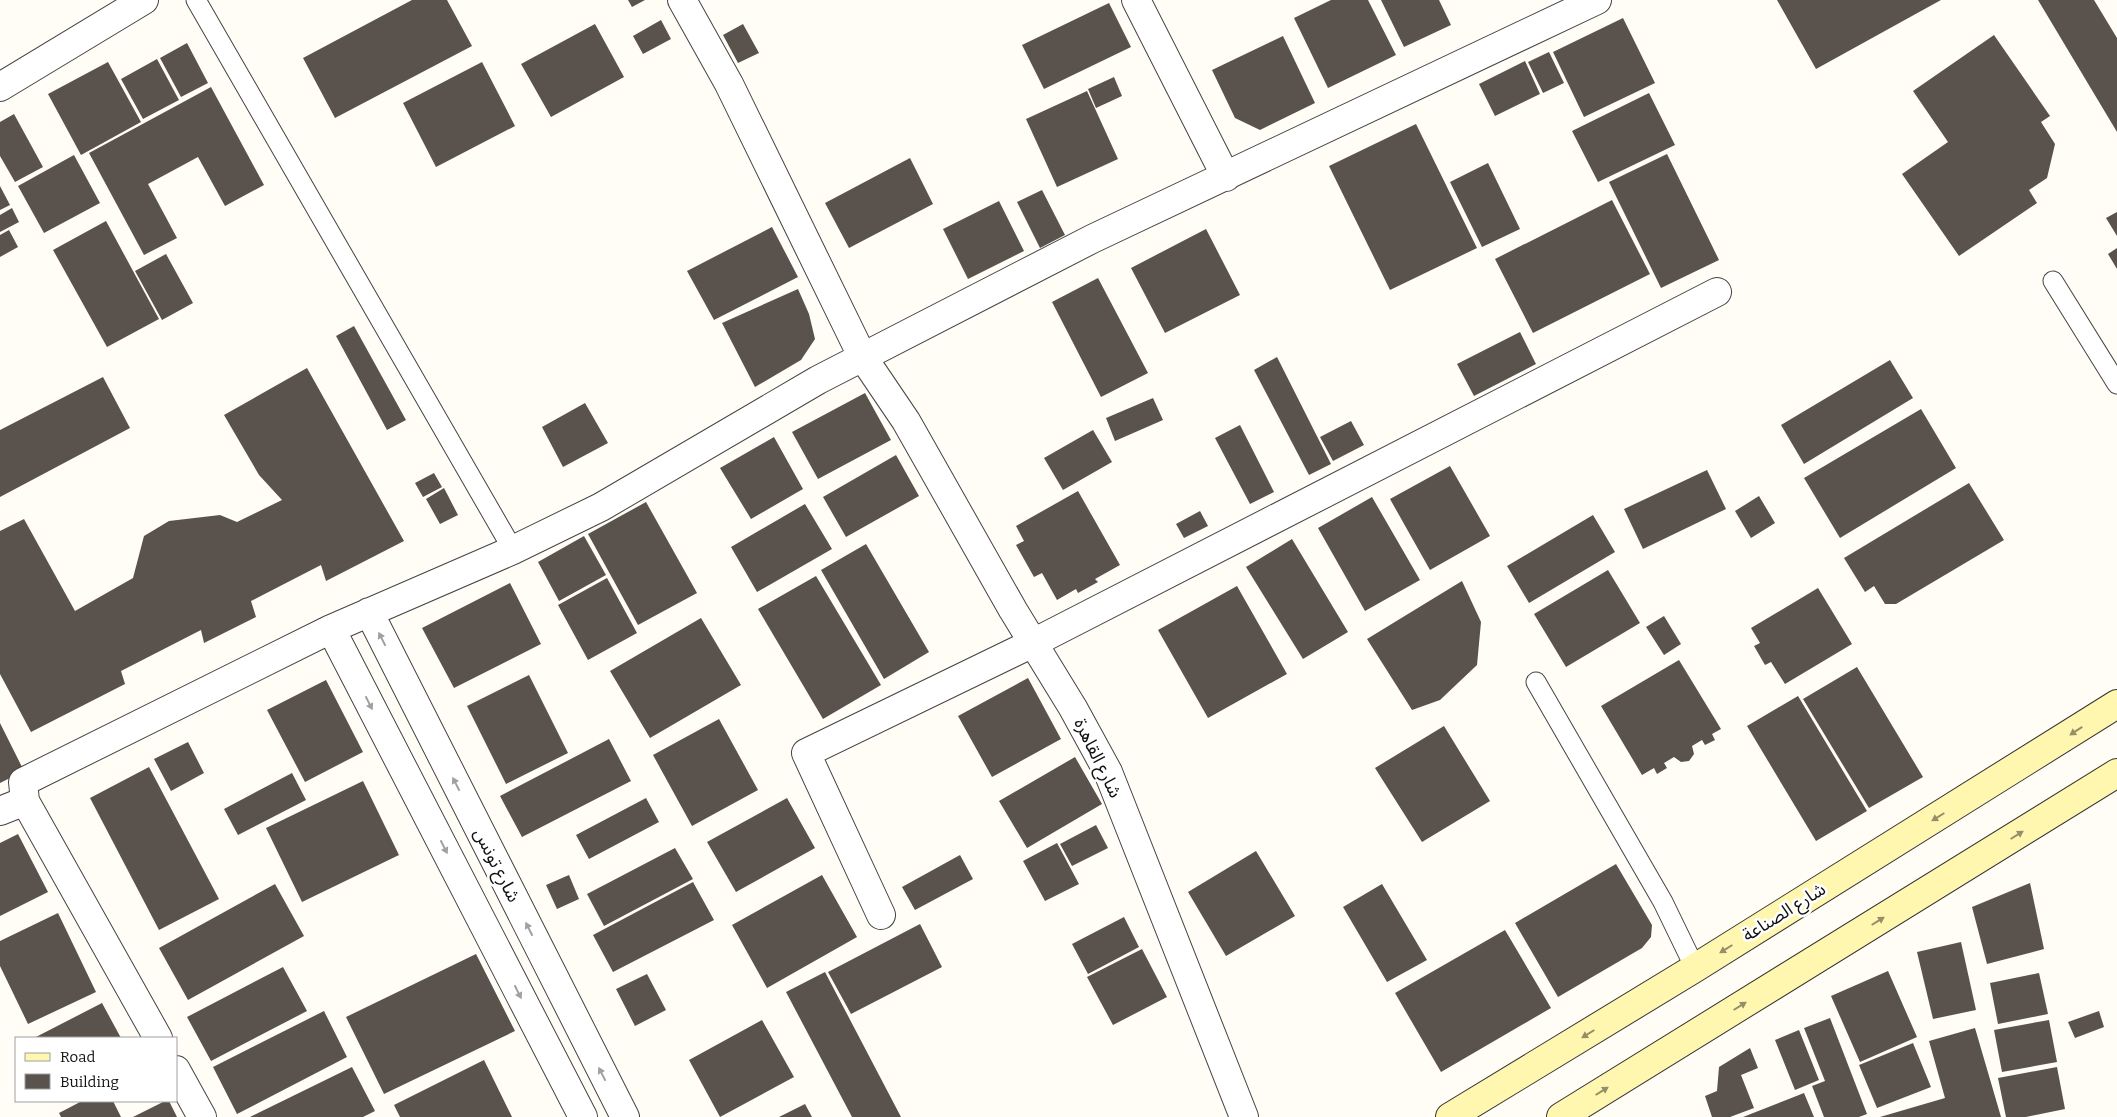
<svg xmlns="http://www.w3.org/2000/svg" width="2117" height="1117" font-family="Bitter,'Noto Sans Arabic',serif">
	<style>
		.building { fill: #5a524d }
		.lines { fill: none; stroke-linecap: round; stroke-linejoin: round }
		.lane-casing { stroke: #444; stroke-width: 21 }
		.street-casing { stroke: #444; stroke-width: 30 }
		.secondary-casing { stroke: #333; stroke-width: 30 }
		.lane { stroke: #fff; stroke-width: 19 }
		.street { stroke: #fff; stroke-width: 28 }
		.secondary { stroke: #fff6b0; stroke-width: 28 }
		.oneway { fill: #a0a0a0 }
		.oneway2 { fill: #948f68 }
		.labels { text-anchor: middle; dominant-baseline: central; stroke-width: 5; stroke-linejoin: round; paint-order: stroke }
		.street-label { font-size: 18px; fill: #111; stroke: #fff }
	</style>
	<rect width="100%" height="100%" fill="#fffdf5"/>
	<path class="building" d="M412,0H447L472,46L335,118L303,58Z
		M628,0H645L632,7Z
		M1331,0H1368L1396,55L1328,88L1294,18Z
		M1381,0H1439L1451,25L1404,47Z
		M1777,0H1941L1816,69Z
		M2038,0H2094L2117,38V132Z
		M1109,3L1131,47L1044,89L1022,45Z
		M1623,18L1655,83L1584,117L1553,52Z
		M661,20L671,39L643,54L633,36Z
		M595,24L624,77L551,117L521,64Z
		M743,24L759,53L738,63L723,35Z
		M1994,35L2050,116L2041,122L2055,144L2047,178L2029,190L2037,203L1959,256L1902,174L1948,142L1913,91Z
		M1283,36L1315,103L1260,130L1235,118L1212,70Z
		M187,43L208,83L181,97L160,58Z
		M1549,52L1564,83L1543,93L1528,62Z
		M157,59L179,100L143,119L121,79Z
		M1525,61L1540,94L1495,116L1479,84Z
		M108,62L141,122L81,155L48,94Z
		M482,62L515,126L436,167L403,103Z
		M1114,77L1122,96L1096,108L1088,89Z
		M211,87L264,185L225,206L198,157L148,184L177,238L144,255L89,153Z
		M1087,91L1118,159L1057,187L1026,119Z
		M1649,93L1675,145L1598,182L1572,131Z
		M14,114L43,167L15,182L0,156V122Z
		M1416,124L1477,248L1390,290L1329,166Z
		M1667,154L1719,260L1661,288L1609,182Z
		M74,155L100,203L44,233L18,186Z
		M910,158L933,204L849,248L825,203Z
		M1488,163L1520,229L1482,247L1450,182Z
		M0,186L10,205L0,210Z
		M1042,190L1065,235L1040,248L1017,202Z
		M1612,200L1650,274L1533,333L1495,259Z
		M999,201L1024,251L968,279L943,229Z
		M12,208L19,222L0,232V215Z
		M2117,212V236L2106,218Z
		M106,221L159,319L107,347L53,250Z
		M772,227L798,277L714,320L687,271Z
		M1206,229L1240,295L1165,333L1131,268Z
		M9,230L18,247L0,257V235Z
		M2117,248V269L2108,254Z
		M166,254L193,303L162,320L135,271Z
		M1098,278L1148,373L1101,397L1052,302Z
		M798,289L809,314L815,339L801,360L755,387L722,323Z
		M354,326L406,420L387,430L336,336Z
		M1520,332L1536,364L1474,396L1457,364Z
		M1277,357L1331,464L1309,475L1254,370Z
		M1890,360L1913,398L1804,464L1781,425Z
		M307,368L404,541L326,581L321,565L251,601L256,617L204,643L201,630L121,671L125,684L31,732L0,674V531L24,519L75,611L133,578L144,536L169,521L220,515L237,522L282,500L259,475L224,415Z
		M103,377L130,428L0,497V430Z
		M865,393L891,440L818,479L792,432Z
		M1153,398L1163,420L1115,441L1106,418Z
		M585,403L608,443L563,467L542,427Z
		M1921,409L1956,468L1840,538L1804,478Z
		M1351,421L1364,445L1333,461L1320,437Z
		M1240,425L1274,492L1250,504L1215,438Z
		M1093,430L1112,462L1063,490L1044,458Z
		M774,437L803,489L751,519L720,468Z
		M896,455L919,496L846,537L823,497Z
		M1450,466L1490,536L1430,570L1390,499Z
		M1707,470L1726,509L1643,549L1624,509Z
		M434,473L442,487L423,497L415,483Z
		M1969,483L2004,540L1896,604H1885L1874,586L1865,592L1844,558Z
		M444,488L458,515L440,524L426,499Z
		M1078,491L1120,565L1095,579L1098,582L1078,593L1076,589L1057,600L1042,573L1034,577L1016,545L1024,541L1016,526Z
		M1759,496L1775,523L1751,538L1735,511Z
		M1372,497L1420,580L1365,611L1318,528Z
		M646,502L697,593L638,625L588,534Z
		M805,504L832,549L757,592L731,547Z
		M1200,511L1208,526L1184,538L1176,524Z
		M1593,515L1615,552L1529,603L1507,566Z
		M584,536L606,575L559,601L538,562Z
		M1292,539L1348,632L1303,659L1246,567Z
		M866,544L929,652L884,679L821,570Z
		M1608,570L1640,623L1566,667L1534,614Z
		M816,576L881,685L823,719L758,609Z
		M607,578L637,633L588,660L558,605Z
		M1462,581L1481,622L1477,665L1440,700L1412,710L1367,639Z
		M510,583L541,644L454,688L422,628Z
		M1237,586L1287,674L1208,718L1158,630Z
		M1818,588L1852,644L1785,684L1771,662L1765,665L1754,646L1760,643L1751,628Z
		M1664,616L1681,644L1664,655L1646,627Z
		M701,618L741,685L650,738L610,671Z
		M1679,660L1721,729L1712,734L1715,740L1705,745L1702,740L1692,746L1694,754L1689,761L1681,762L1674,757L1664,763L1667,768L1657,774L1654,768L1642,775L1601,706Z
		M1857,667L1923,777L1869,808L1803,699Z
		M529,675L568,753L506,784L467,706Z
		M1028,678L1061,739L992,777L958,716Z
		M326,680L363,752L305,782L267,710Z
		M1798,696L1867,811L1816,841L1747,726Z
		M719,719L758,790L692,826L653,755Z
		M0,723L24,771L0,783Z
		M1444,726L1490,801L1422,842L1375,768Z
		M609,739L631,781L522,837L500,796Z
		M188,742L204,773L171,791L154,759Z
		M1075,757L1102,804L1027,848L999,801Z
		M149,767L219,899L159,930L90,798Z
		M292,773L306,800L238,835L224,809Z
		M363,781L399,855L302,902L266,828Z
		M646,798L659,822L589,859L576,835Z
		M787,798L815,848L736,892L707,842Z
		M1096,825L1108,848L1072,866L1060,844Z
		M18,834L48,892L0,916V843Z
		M1057,843L1079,884L1045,901L1023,861Z
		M675,848L693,879L604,926L587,894Z
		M1256,851L1295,916L1226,956L1188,892Z
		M960,855L973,879L915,910L902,887Z
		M1616,864L1652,925L1651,937L1642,948L1558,997L1515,923Z
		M569,875L579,899L557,909L546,885Z
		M822,875L857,937L767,988L732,925Z
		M693,882L714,920L613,972L593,935Z
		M2030,883L2044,949L1987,964L1972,907Z
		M275,884L304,936L188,1000L159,948Z
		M1382,884L1427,960L1387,982L1343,907Z
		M58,913L96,992L28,1024L0,966V941Z
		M1124,917L1139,947L1088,974L1072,944Z
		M920,924L942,967L851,1014L828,972Z
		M1505,930L1551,1008L1441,1072L1395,993Z
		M1961,942L1976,1010L1933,1019L1917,952Z
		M1142,949L1167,997L1113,1025L1087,977Z
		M476,954L515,1031L384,1094L346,1017Z
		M283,967L307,1011L211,1061L187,1017Z
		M1888,971L1917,1037L1860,1062L1831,996Z
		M825,972L901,1117H852L786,992Z
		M2039,973L2048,1014L1998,1024L1990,983Z
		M647,974L666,1010L635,1026L616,989Z
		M102,1003L121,1038H34Z
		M324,1011L347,1057L237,1114L213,1067Z
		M2099,1011L2104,1027L2075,1038L2068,1022Z
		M1830,1018L1867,1114L1859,1117H1824L1812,1086L1825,1081L1804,1028Z
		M762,1020L794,1077L720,1117L689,1060Z
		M2049,1020L2057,1062L2002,1072L1994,1030Z
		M1975,1028L2001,1117H1880L1945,1098L1929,1041Z
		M1799,1030L1819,1080L1795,1090L1775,1040Z
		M1913,1043L1931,1087L1877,1108L1859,1065Z
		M1750,1048L1758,1068L1741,1075L1754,1108L1730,1117H1712L1705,1096L1717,1091L1719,1067Z
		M484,1060L512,1117H400L394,1105Z
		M352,1067L375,1111L363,1117H250Z
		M2057,1067L2065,1109L2026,1117H2006L1998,1078Z
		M1804,1093L1814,1117H1743Z
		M82,1101H113L121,1117H61L59,1113Z
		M165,1101H169L177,1117H133Z
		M805,1104L812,1117H779Z"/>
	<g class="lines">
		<defs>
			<path id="lane" d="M196,0L513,550
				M2053,281L2117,384
				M1536,682L1663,902L1695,968"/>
			<path id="street" d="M682,0L729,84L862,356L906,421L1013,610L1073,708L1108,772L1244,1117
				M1136,0L1226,177
				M0,87L144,0
				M369,612L625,1117
				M331,629L583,1117
				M0,811L25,801
				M881,915L806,753L1033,643L1717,292
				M158,1038L25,801L23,782L331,629L513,550L601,507L818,380L1092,239L1597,0
				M176,1070L202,1117"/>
			<path id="secondary" d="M1450,1117L1695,968L2117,704
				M1561,1117L2117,773"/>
		</defs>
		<use href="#lane" class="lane-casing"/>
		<use href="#street" class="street-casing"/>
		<use href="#secondary" class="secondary-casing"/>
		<use href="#lane" class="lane"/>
		<use href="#street" class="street"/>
		<use href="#secondary" class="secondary"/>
	</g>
	<defs><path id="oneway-solid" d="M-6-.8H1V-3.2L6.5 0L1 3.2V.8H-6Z" transform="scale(1.25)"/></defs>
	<g class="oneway">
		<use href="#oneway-solid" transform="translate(382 639) rotate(-117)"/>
		<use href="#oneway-solid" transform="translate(369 703) rotate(63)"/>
		<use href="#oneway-solid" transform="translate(456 784) rotate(-117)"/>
		<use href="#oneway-solid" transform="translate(444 847) rotate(63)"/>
		<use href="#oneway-solid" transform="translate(529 929) rotate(-117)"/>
		<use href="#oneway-solid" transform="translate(518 992) rotate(63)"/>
		<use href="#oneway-solid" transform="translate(602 1074) rotate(-117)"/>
	</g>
	<g class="oneway2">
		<use href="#oneway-solid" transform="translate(2076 731) rotate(147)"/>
		<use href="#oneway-solid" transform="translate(1938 817) rotate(148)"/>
		<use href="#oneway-solid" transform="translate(2017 835) rotate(-32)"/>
		<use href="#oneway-solid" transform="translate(1878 921) rotate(-32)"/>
		<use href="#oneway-solid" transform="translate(1726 949) rotate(148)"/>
		<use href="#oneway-solid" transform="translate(1740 1006) rotate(-32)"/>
		<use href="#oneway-solid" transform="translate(1588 1034) rotate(148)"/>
		<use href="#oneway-solid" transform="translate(1602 1091) rotate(-32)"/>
	</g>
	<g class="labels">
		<g class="street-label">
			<text transform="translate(1098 758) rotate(64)">شارع القاهرة</text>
			<text transform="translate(497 865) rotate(63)">شارع تونس</text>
			<text transform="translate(1784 912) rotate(-32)">شارع الصناعة</text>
		</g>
	</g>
	<rect x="15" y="1037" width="162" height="65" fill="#ffffff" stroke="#a0a0a0"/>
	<rect x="25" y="1053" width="25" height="8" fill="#fff6b0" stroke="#a0a0a0"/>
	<text x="60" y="1062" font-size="15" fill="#111111">Road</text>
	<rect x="25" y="1074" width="25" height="15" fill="#5a524d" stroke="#a0a0a0"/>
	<text x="60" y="1087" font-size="15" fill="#111111">Building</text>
</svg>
